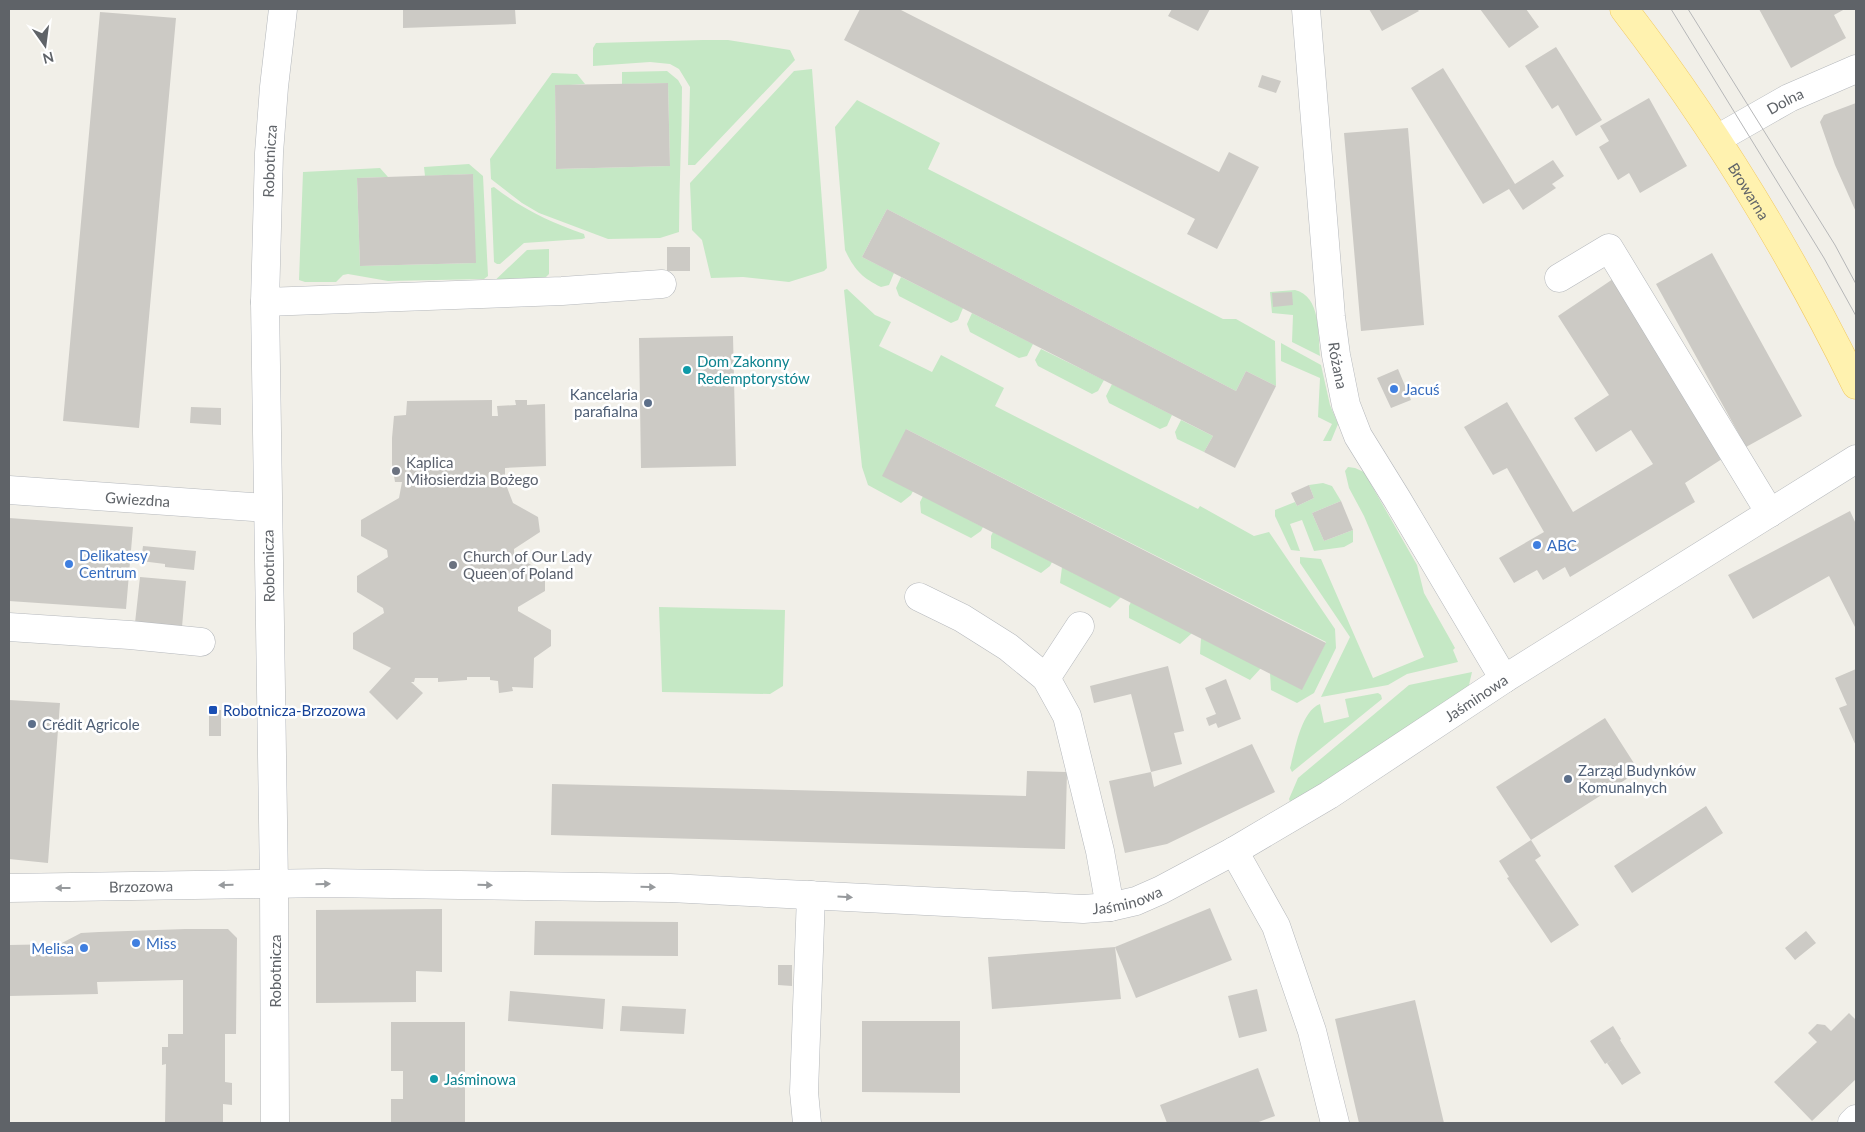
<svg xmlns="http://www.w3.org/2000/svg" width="1865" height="1132" font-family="Lato,sans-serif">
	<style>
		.green { fill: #c5e8c5 }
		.building { fill: #cccac5 }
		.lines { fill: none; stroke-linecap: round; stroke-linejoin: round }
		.minor-casing { stroke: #b5b8bc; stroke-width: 29 }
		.major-casing { stroke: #f2c960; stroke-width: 29 }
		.minor { stroke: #fff; stroke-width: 28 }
		.major { stroke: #fff2af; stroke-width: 28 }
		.tram { stroke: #b6b7b8; stroke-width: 1 }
		.oneway { fill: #979a9d }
		.culture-dot { fill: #0f9aa8; stroke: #fff; stroke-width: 2 }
		.shop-dot { fill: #3f7fe0; stroke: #fff; stroke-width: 2 }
		.service-dot { fill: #5c6f8a; stroke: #fff; stroke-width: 2 }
		.worship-dot { fill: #6b7280; stroke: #fff; stroke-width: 2 }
		.transit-dot { fill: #1a4fb4; stroke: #fff; stroke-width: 2 }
		.labels { text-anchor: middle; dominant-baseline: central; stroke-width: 5; stroke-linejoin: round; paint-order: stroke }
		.street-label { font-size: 15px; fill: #5f6368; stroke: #fff }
		.culture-label { font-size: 15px; fill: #0d838f; stroke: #fff; text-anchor: start }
		.shop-label { font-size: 15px; fill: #366cbe; stroke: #fff; text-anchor: start }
		.service-label { font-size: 15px; fill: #4e5e75; stroke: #fff; text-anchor: start }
		.worship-label { font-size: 15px; fill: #5b616d; stroke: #fff; text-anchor: start }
		.transit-label { font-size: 15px; fill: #164399; stroke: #fff; text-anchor: start }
	</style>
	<rect width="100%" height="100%" fill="#f1efe8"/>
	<path class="green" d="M703,40H728L790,50L795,60L695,165H688L690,87L679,69L670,64L650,62L593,66V48L596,43Z
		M812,69L827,268L824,271L789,282L743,277L711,278L702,240L692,230L690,183L794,71Z
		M667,71L678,80L682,87C682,135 679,183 679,232L660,238L608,239L539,213L522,203L491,179L490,159L552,73L577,74L585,84L555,86L556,169L670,166L668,83L622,84V72Z
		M857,100L940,143L928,169L1223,319H1236L1275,341L1276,386L1246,371L1236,391L887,209L862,257L894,273L889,285L881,287C862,278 854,269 845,250L835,127Z
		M469,164L483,176L488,276L484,279L388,281L348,274L343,275L336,282H305L299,280L303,172L380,168L388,177L357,178L360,266L475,263L473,174L425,176L424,167Z
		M494,187C522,209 550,222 584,234L585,238L582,239L524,243L500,264H497L494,262L491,188Z
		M549,249V274L541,282L489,286L527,250Z
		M901,277L963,308L958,320L951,323L899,296L896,288Z
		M847,289L875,315L891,322L879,346L932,372L941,355L1004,388L995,406L1198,509L1200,506L1254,536L1269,532L1335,629L1336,648L1314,693L1297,703L1271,690L1270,673L1302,689L1326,642L906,429L913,491L911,495L901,503L868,485L862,467L844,290Z
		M1295,290C1321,296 1318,334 1320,356L1292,342L1293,315L1272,313L1270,292Z
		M972,313L1033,344L1027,356L1019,358L970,332L967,324Z
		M1281,343L1321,365L1330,405L1338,424L1331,441H1323L1332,424L1318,417L1320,378L1281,361Z
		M1041,349L1104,380L1098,391L1092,394L1038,366L1035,360Z
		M1112,384L1172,415L1167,426L1160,429L1109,403L1106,396Z
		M1181,420L1213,436L1204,452L1177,439L1175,432Z
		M1348,467L1355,468L1364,472L1417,565L1424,593L1455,648L1453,650L1458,662L1407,674L1388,685L1321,697L1350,637L1300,563V557L1321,559L1373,678L1424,657L1364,516L1349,488L1345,471Z
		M1323,483L1332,486L1341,501L1312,513L1324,541L1353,530V542L1344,547L1314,551L1302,520L1290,524L1300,551L1291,550L1275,516V510L1295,502L1297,506L1314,498L1309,485Z
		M923,496L983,527L981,531L971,538L921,513L920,502Z
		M993,532L1052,562L1050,566L1041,573L991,548V536Z
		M1062,567L1121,597L1110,608L1060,583Z
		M1131,602L1192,633L1180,644L1129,618V606Z
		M659,607L785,610L783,686L770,694L662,692Z
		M1201,638L1261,668L1250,680L1200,654Z
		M1472,672L1469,685L1461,695L1291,804L1289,799L1298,778L1409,685Z
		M1378,693L1381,695L1382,699L1292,772L1290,768C1295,750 1301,711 1320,704L1324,723L1349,717L1345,699Z"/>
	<path class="building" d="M403,9H515L516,24L403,28Z
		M860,9H899L1219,172L1229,152L1259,167L1217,249L1187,234L1195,219L844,40Z
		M1172,9H1210L1198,31L1168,16Z
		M1369,9H1417L1419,11L1382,31Z
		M1480,9H1526L1539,27L1509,48Z
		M1759,9H1845L1834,15L1846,38L1791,68Z
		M100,12L176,18L139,428L63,421Z
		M1556,47L1602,120L1576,136L1558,105L1552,109L1525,66Z
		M1443,68L1515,184L1553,160L1564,176L1552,184L1556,188L1523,210L1509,189L1483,204L1411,88Z
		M1262,75L1281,81L1276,93L1258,87Z
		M668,83L670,166L556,169L555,85Z
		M1649,98L1687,166L1640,193L1629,173L1618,180L1599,147L1609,141L1600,126Z
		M1856,103V212L1835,165L1820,122L1824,115Z
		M1408,128L1424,325L1361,331L1344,133Z
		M473,174L476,263L360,266L357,178Z
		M887,209L1236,391L1246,371L1276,386L1235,468L1204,452L1213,436L862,257Z
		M667,247H690V271H667Z
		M1712,253L1802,416L1746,447L1656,284Z
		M1613,279L1725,457L1685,483L1695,502L1570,577L1565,567L1543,580L1537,570L1514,583L1499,558L1544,532L1507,468L1493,475L1464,427L1507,402L1573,512L1653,464L1631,430L1596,452L1574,418L1609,395L1558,316Z
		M1292,292L1293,305L1273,307L1272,293Z
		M733,336L736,466L641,468L639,338Z
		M1398,369L1411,400L1391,408L1377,378Z
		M492,400V416H498L497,406L516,405L515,400H527V405L545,404L546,466L505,468V482L513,503L538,517L540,532L514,549V556L545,572V591L518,607V611L551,630V646L534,658L533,688L512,687L513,691L499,693L498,681L490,680V677H467V680L438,682V678H415L414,682H411L423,693L397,720L369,692L391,668L353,649V633L384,613L383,608L357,592V576L388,557L387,550L361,536V520L399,498L402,482H395L392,464V438L394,416L406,415L407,401Z
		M191,407L221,408V425L190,423Z
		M906,429L1326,643L1302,690L882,476Z
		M1309,485L1314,498L1297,506L1291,493Z
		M1341,501L1353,530L1324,541L1312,513Z
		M1850,511L1856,524V629L1829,576L1753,619L1728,575Z
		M9,518L133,527L126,609L9,601Z
		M143,546L196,551L194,570L165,567V564L141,561Z
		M140,577L186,581L182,627L135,623Z
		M1168,666L1184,731L1174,733L1182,764L1151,772L1154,787L1252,744L1275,792L1167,844L1125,853L1109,781L1151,772L1131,694L1094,703L1090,686Z
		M1856,669V746L1839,708L1847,705L1835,678Z
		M1226,679L1241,719L1218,728L1216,723L1209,726L1206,718L1216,714L1205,688Z
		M9,700L60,703L48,863L9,859Z
		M221,710V736H209V711Z
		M1605,718L1639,771L1531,840L1541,856L1535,860L1579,925L1551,943L1507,878L1509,877L1499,861L1531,840L1496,787Z
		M1027,771L1067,772L1065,849L551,835L552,784L1026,796Z
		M1706,806L1723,833L1632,893L1614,866Z
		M1210,908L1232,960L1136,998L1115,947Z
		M442,909V972L416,971V1002L316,1003V910Z
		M535,921L678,922V956L534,955Z
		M185,929H228L237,938L236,1034H225V1082L232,1083V1105L223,1104V1123H165L166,1064L162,1065V1047H168V1034H183V980L97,982L98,994L9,996V945L60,944L81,933L99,932Z
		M1806,931L1816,943L1795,960L1785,948Z
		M1115,947L1121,999L992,1009L988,957Z
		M778,965H792V986L778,985Z
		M1257,989L1267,1031L1239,1038L1228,996Z
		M510,991L605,999L603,1029L508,1021Z
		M1415,1000L1444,1123H1359L1335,1019Z
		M622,1006L686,1009L684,1034L620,1031Z
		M1849,1013L1856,1020V1079L1812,1121L1774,1082L1817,1042L1808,1033L1817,1024L1825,1025L1831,1031Z
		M862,1021H960V1093L862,1092Z
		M391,1022H465V1123H391V1099H403V1071H391Z
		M1613,1026L1621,1039L1620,1040L1641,1073L1622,1085L1607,1063L1613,1059L1605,1064L1590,1041Z
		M1258,1068L1275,1116L1256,1123H1167L1160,1105Z"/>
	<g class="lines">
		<defs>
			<g id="minor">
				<path id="s1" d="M1306,9L1331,317L1336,355L1346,405L1358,436L1397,499L1504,679"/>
				<path id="s2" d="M1717,139L1789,98L1856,69"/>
				<path d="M1559,278L1609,248L1770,513"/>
				<path d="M265,302L562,291L662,284"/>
				<path id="s3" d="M9,490L267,508"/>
				<path d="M919,597L962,618L1008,647L1046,678L1067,716L1100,851L1110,907"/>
				<path d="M9,627L130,635L201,642"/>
				<path d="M1046,678L1080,626"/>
				<path d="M1234,851L1276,926L1312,1031L1335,1123"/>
				<path id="s4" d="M9,888L325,883L670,888L1083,909L1110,907L1136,901L1161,890L1234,851L1329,795L1504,679L1856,459"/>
				<path id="s5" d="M275,1123L274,884L265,302L269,153L274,87L283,9"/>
				<path d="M807,1123L804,1092L811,895"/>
				<path d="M1852,1123L1856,1119"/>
			</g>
			<g id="major">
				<path id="s6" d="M1624,9C1714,126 1791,253 1856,385"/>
			</g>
		</defs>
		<use href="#minor" class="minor-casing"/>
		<use href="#major" class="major-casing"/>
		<use href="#minor" class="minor"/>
		<use href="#major" class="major"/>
		<path class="tram" d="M1671,9L1824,258L1856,316
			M1688,9L1835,245L1856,284"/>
	</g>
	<defs><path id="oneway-solid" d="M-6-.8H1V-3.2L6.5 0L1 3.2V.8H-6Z" transform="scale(1.25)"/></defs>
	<g class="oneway">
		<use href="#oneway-solid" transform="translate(323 884) rotate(-1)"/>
		<use href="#oneway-solid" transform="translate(226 885) rotate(179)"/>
		<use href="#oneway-solid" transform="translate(485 885) rotate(1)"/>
		<use href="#oneway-solid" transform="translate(648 887) rotate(1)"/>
		<use href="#oneway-solid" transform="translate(63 888) rotate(180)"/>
		<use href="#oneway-solid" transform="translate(845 897) rotate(3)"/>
	</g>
	<g class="culture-dot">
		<circle cx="687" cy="370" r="5"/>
		<circle cx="434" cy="1079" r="5"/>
	</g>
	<g class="shop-dot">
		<circle cx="1394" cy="389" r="5"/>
		<circle cx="1537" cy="545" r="5"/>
		<circle cx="69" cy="564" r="5"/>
		<circle cx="136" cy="943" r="5"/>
		<circle cx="84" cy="948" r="5"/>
	</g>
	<g class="service-dot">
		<circle cx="648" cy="403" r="5"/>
		<circle cx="32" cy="724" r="5"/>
		<circle cx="1568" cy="779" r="5"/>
	</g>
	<g class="worship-dot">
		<circle cx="396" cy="471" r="5"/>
		<circle cx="453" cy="565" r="5"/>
	</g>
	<rect class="transit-dot" x="208" y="705" width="10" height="10" rx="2.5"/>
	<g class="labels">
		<g class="street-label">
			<text stroke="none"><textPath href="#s2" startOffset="78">Dolna</textPath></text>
			<text stroke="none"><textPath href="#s5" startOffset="962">Robotnicza</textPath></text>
			<text stroke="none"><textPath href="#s6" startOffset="221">Browarna</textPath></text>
			<text stroke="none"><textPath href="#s1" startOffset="358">Różana</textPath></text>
			<text stroke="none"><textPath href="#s3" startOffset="129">Gwiezdna</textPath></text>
			<text transform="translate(268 566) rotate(-91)">Robotnicza</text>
			<text stroke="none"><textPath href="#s4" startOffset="1525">Jaśminowa</textPath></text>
			<text stroke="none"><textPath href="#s4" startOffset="132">Brzozowa</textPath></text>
			<text stroke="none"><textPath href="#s4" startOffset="1120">Jaśminowa</textPath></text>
			<text transform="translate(275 971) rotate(-90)">Robotnicza</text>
		</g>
		<g class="culture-label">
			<text x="697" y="361">Dom Zakonny<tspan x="697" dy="17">Redemptorystów</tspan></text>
			<text x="444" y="1079">Jaśminowa</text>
		</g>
		<g class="shop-label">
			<text x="1404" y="389">Jacuś</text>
			<text x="1547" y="545">ABC</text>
			<text x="79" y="555">Delikatesy<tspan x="79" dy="17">Centrum</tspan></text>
			<text x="146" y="943">Miss</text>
			<text x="74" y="948" text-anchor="end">Melisa</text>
		</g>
		<g class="service-label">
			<text x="638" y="394" text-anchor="end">Kancelaria<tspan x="638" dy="17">parafialna</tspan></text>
			<text x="42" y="724">Crédit Agricole</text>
			<text x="1578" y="770">Zarząd Budynków<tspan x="1578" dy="17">Komunalnych</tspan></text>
		</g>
		<g class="worship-label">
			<text x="406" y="462">Kaplica<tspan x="406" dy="17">Miłosierdzia Bożego</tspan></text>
			<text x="463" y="556">Church of Our Lady<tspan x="463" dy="17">Queen of Poland</tspan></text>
		</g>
		<g class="transit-label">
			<text x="223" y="710">Robotnicza-Brzozowa</text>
		</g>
	</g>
	<rect width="1865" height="1132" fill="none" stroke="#5f6368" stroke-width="20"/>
	<g transform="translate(45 45) rotate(166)" stroke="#ffffff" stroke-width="4" paint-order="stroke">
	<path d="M0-4L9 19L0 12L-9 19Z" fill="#5f6368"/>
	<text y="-8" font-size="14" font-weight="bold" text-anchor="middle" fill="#5f6368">N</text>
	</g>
</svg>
